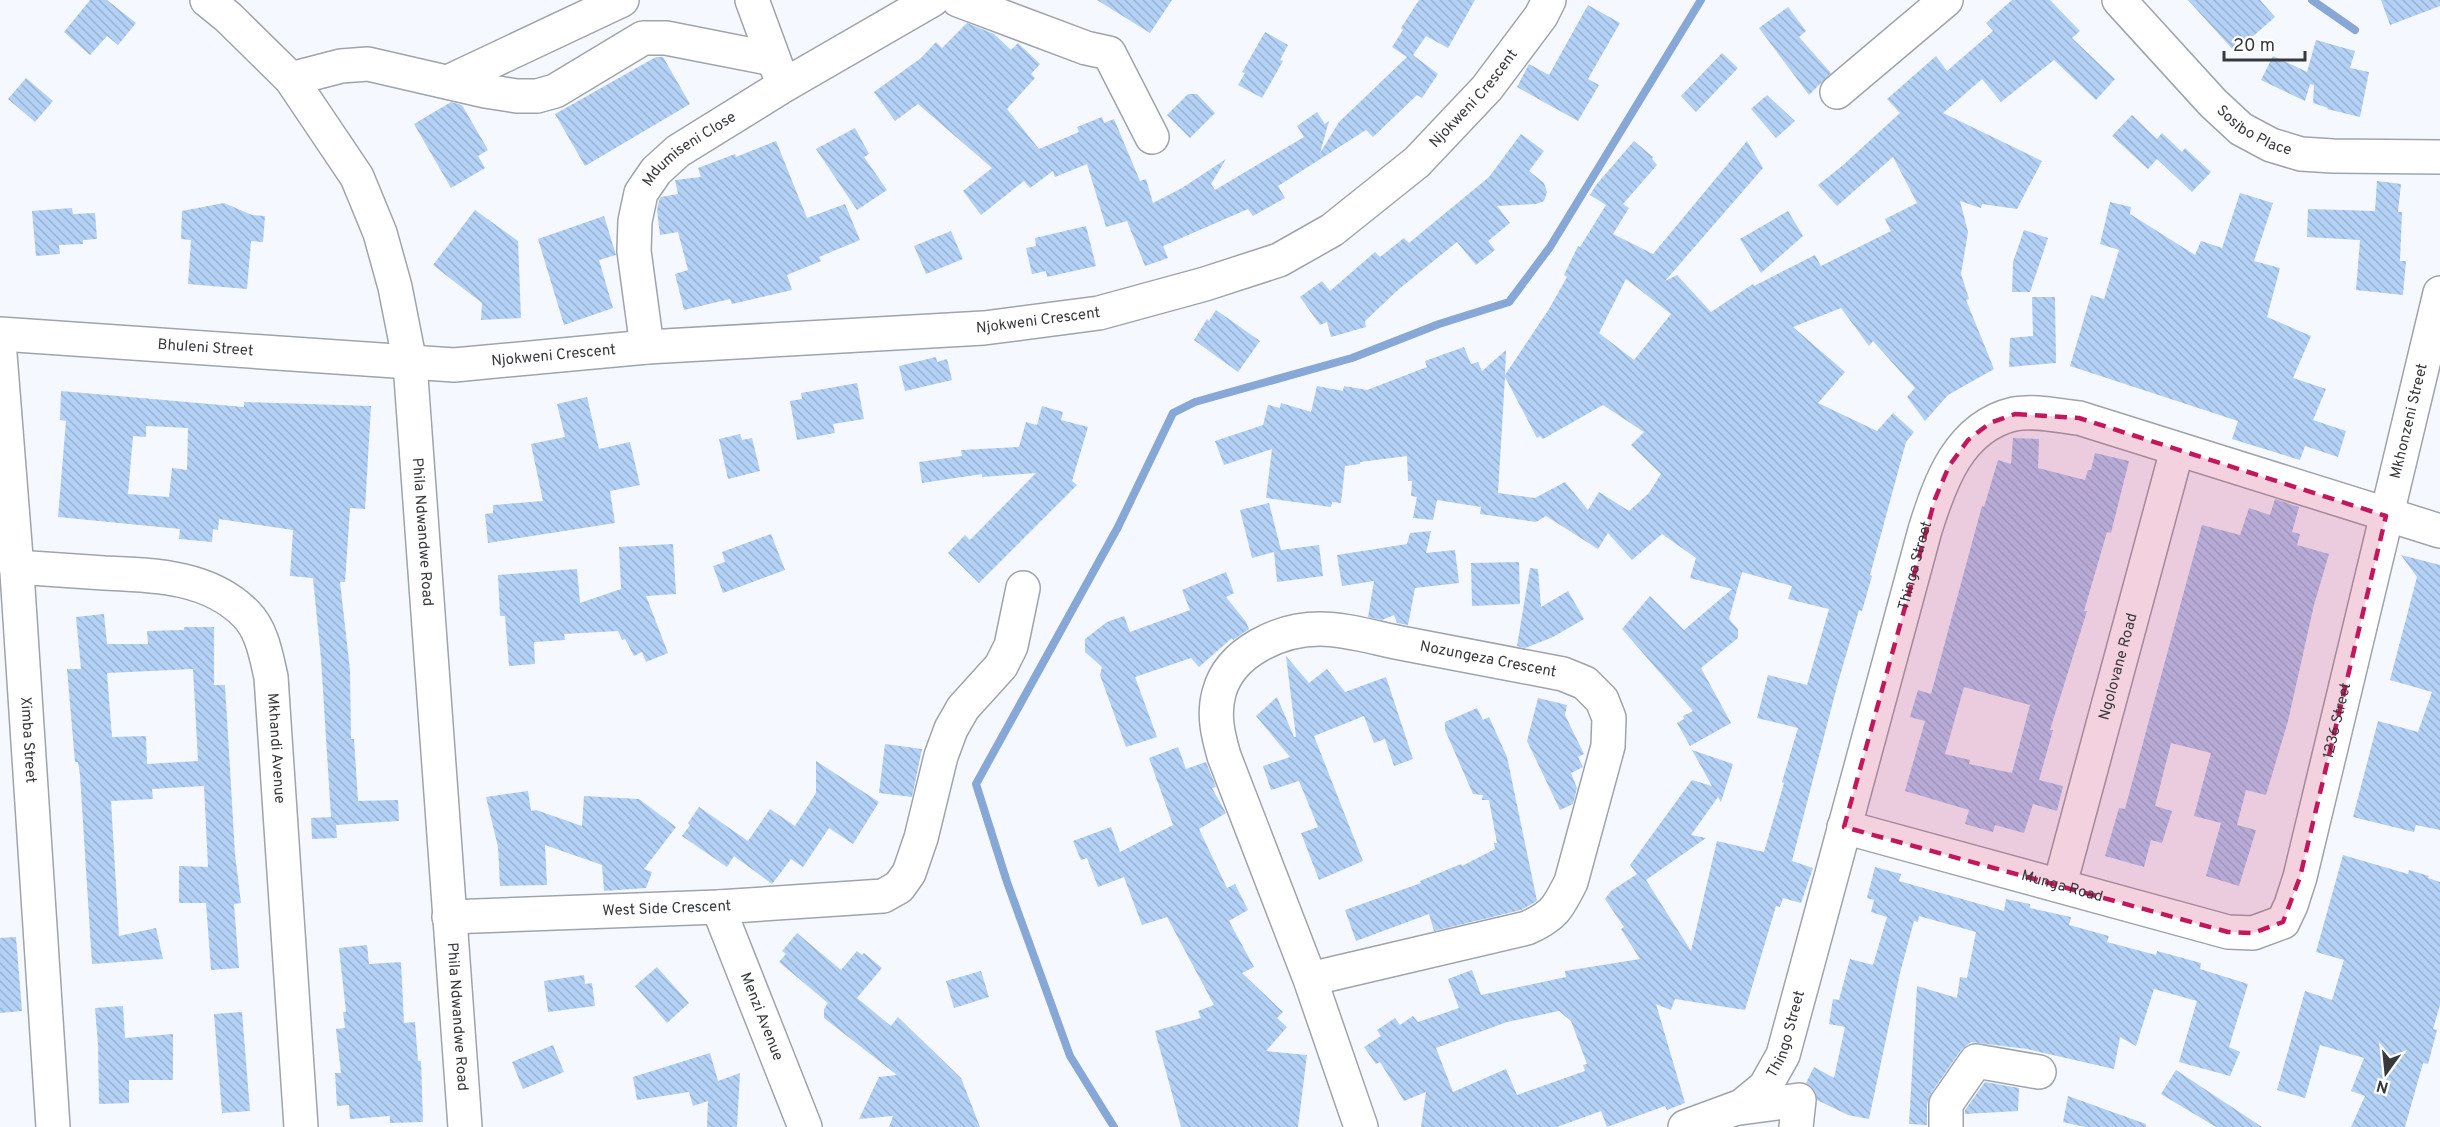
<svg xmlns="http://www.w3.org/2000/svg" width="2440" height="1127" font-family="Overpass,sans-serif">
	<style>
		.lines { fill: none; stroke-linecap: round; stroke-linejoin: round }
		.stream { stroke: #87a8d6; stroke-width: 8 }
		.building { fill: url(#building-back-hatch); fill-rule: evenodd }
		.minor-casing { stroke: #9fa4ab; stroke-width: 36 }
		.minor { stroke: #fff; stroke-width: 33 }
		.marked { fill: #c2185b; fill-opacity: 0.2; stroke: #c2185b; stroke-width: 4.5; stroke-dasharray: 12 8; stroke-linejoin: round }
		.labels { text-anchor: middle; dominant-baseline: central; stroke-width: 5; stroke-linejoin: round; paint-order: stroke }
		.street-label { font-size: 15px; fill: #37393c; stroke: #fff }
	</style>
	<defs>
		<pattern id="building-back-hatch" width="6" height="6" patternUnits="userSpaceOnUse" patternTransform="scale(1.5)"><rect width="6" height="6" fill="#b3d0f5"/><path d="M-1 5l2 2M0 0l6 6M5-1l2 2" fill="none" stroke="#9bb3d3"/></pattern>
	</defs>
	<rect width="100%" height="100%" fill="#f5f9ff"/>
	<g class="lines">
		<path class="stream" d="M2312,0L2355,30
			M1114,1127L1070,1056L1007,882L976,784L1118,527L1173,413L1195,402L1352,358L1439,324L1509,302L1550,247L1701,0"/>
	</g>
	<path class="building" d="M90,0H107L136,23L118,45L107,36L90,55L64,32Z
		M1097,0H1172L1150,33Z
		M1419,0H1475L1448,48L1426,36L1413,55L1438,74L1422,98L1417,95L1373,137L1366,130L1278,186L1285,198L1253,216L1248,209L1163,246L1168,258L1145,266L1127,221L1106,227L1087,164L1055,177L1053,171L1030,188L1024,181L981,215L963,191L992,168L918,104L895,121L874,92L921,58L936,42L942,48L967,23L994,34L1011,50L1018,43L1040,64L1031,74L1035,78L1007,109L1039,149L1079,132L1077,127L1102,117L1104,123L1114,119L1140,181L1146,179L1153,203L1182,188L1226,159L1211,184L1215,190L1304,137L1297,126L1317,112L1325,124L1329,121L1320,153L1339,122L1407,57L1392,47L1403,30L1401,28Z
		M2012,0H2050L2080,31L2072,38L2115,79L2096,100L2054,60L2001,102L1982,79L1943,113L2042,161L2017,209L1982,204L1981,208L1960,201L1968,232L1961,274L1969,299L1966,300L1994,369L1948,395L1925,421L1907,397L1915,388L1873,341L1869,346L1841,308L1793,327L1845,372L1818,403L1877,431L1893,413L1914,432L1906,442L1870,575L1872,576L1862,611L1859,610L1837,686L1792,861L1813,868L1801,903L1783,898L1780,907L1776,906L1745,1010L1675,999L1671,1010L1656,1004L1685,1103L1667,1110L1665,1106L1607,1127L1601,1111L1557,1127H1421L1426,1092L1404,1101L1380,1062L1376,1064L1364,1047L1381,1036L1377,1030L1395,1018L1400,1025L1413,1016L1418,1022L1459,1008L1448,979L1472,970L1481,995L1566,977L1565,971L1640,959L1621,929L1624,927L1605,899L1611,891L1637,874L1630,865L1692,780L1712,786L1692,750L1733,764L1721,802L1718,797L1691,835L1706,838L1646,880L1691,951L1717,841L1764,852L1784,783L1782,782L1798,728L1757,718L1768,675L1807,685L1829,609L1788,599L1792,586L1742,572L1729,619L1738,629V638L1701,668L1731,723L1690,746L1677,723L1684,719L1683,716L1693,711L1622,629L1650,596L1684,630L1732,589L1690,578L1696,558L1662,534L1632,560L1608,533L1598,549L1546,516L1536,522L1480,514L1481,507L1437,500L1433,520L1413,518L1417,497L1411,496L1412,481H1408L1407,456L1360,462V464L1345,466L1341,503L1332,502L1331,507L1266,498L1272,449L1224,465L1215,441L1263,425L1268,405L1280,408L1281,403L1311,412L1317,386L1343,391L1344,386L1367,390L1427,367L1425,361L1464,347L1471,364L1478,362L1482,371L1506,350L1505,375L1549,309L1567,277L1564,275L1578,246L1580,247L1606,205L1590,195L1596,185L1634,141L1653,157L1652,159L1657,165L1623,204L1629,208L1613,234L1653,254L1747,141L1763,168L1665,281L1677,275L1711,312L1753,284L1754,286L1815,255L1821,266L1891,231L1885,219L1917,203L1893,157L1837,206L1818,185L1842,166L1900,113L1887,99L1936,56L1947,71L1993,31L1986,23ZM1626,279L1671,314L1634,360L1599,333ZM1505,377L1537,438L1540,436L1543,439L1603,405L1644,432L1631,445L1661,474L1649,493L1629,511L1599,492L1588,510L1565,482L1535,498L1498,493ZM1559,1011L1571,1021L1587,1064L1583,1065L1585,1071L1517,1095L1506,1069L1453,1092L1436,1048L1507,1022Z
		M2188,0H2260L2275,17L2235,52Z
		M2381,0H2440V6L2390,25Z
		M1588,5L1620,23L1588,79L1599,85L1578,121L1517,87L1529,64L1549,75Z
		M1788,7L1806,31L1799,37L1831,73L1809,95L1759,28Z
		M1265,32L1288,45L1280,60L1283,61L1262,98L1238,85L1245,73L1242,72Z
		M2316,40L2355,51L2350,68L2369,72L2360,117L2327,109L2328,108L2313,103L2314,85L2310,84L2305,101L2261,80L2273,56L2307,72Z
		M1722,53L1738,68L1696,112L1681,96Z
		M656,57H663L690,104L585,166L555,114Z
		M26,78L53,101L35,122L8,99Z
		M1188,94H1197L1215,113L1190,138L1167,115Z
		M1767,95L1795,121L1776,138L1751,109Z
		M451,102L462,105L488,150L478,156L485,168L451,188L414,124Z
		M2132,115L2157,139L2162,133L2182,152L2185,148L2211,172L2192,192L2157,159L2148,169L2112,136Z
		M855,128L869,154L864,157L887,190L857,210L816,149Z
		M1521,134L1544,151L1529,171L1544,183L1547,192L1544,201L1536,204L1497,206L1510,223L1488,241L1495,250L1476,265L1457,242L1399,289L1365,321L1366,327L1331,337L1327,322L1320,325L1300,297L1322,281L1330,291L1375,252L1380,257L1404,238L1409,243L1489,177Z
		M776,141L807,218L845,204L860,240L819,257L821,261L787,275L792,290L732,304L730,299L684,310L675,274L688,270L678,232L660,235L657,210L659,201L661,197L678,194L675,180L701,177L698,168L735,154L736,157Z
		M2377,181L2401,184L2398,212H2402L2400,261H2406L2403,295L2356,290L2360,240L2307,237L2308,209L2375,211Z
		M2240,193L2273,203L2254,261L2280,268L2267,317L2311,336L2293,378L2326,389L2313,420L2346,431L2338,457L2305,446L2300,460L2232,439L2238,421L2070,366L2091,295L2104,299L2119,250L2100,244L2110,202L2131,207L2130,214L2195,255L2201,241L2222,248Z
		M224,203L252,215L265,216L263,242L251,241L247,289L188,284L191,240L181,239L182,211Z
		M72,208L73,214L95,213L97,239L83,240V244L59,245L60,254L36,256L32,211Z
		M475,210L518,241L521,318L481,320L482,303L433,265Z
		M1788,211L1803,236L1761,273L1740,239Z
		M604,216L616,255L599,260L613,308L564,325L538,239Z
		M1086,226L1096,266L1047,277L1046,271L1032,274L1026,248L1036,246L1035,238Z
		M2024,230L2048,238L2030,292H2012L2013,262Z
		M951,231L963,259L926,274L914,246Z
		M2032,297H2055L2056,363L2009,367L2010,338L2033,336Z
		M1216,310L1260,341L1238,372L1194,340L1207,319L1209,321Z
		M936,357L937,362L947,359L952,380L905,391L899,366Z
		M857,383L864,419L833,424L835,433L797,440L790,401L802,399L801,393Z
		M61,391L244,407V402L371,406L365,509L350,508L345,582H340L350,670L351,739H354L358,801L398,800L399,821L336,825L337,838L312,839L311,818L331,817L321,659L313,578L290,576L293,530L219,519L218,530L213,529L212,542L179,539L180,529L58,517L66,421L60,420ZM146,426L188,428L187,470L172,468L169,497L128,494L133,436L146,437Z
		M587,397L599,449L630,442L640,485L610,491L615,523L488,543L485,514L493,513V505L543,501L531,444L565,437L557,404Z
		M1042,406L1063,412L1061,420L1088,427L1072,481L1077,485L979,583L948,553L965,535L970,540L1036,473L982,477V474L922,483L919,462L962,456L961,450L1019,447L1026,422L1037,425Z
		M740,434L742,440L752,438L760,471L728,479L719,439Z
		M2013,438L2039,439L2038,468L2085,480L2088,470H2091L2095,453L2129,461L2111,533L2107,532L2084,611H2087L2050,730H2053L2039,780L2063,786L2057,811L2033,804L2024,833L1995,825L1993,832L1965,824L1969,810L1905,791L1925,721L1910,717L1918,690L1931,694L1982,506L1984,507L1998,460L2011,464ZM1964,687L2030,705L2012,773L1969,764L1970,760L1945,754Z
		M2275,499L2299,507L2292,532L2300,534L2297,545L2329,554L2314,605L2288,721L2266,795L2246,790L2237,825L2256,830L2239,886L2206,876L2221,823L2194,816L2211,753L2171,743L2155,806L2172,811L2162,843L2151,840L2144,867L2105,856L2119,808L2125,809L2202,525L2240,535L2249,508L2270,515Z
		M1269,503L1281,550L1319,545L1323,576L1277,582L1274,552L1252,558L1240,510Z
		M1431,531L1426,553L1455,550L1459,583L1415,588L1408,625L1397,623L1394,615L1382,620L1368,617L1374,581L1342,586L1337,555L1407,544L1410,533Z
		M771,534L785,570L723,593L713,566L725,562L722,552Z
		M673,544L676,594L646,596L668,653L646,662L642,652L634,656L625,639L622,640L618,631L564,634L565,640L534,642L535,664L509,666L505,616H500L498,575L577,569L580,603L621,589L619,547Z
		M2401,555L2440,565V830L2416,825L2414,832L2353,817L2378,721L2418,732L2432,692L2390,680L2417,577Z
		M1519,562L1520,604L1472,606L1471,563Z
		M1530,568L1538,569L1541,607L1568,591L1584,619L1553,637L1525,648L1517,646Z
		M1226,572L1234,593L1226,597L1246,622L1249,629L1233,640L1232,638L1199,667L1191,658L1135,677L1157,737L1126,747L1100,675L1102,667L1085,652V639L1107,622L1124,616L1130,632L1190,610L1182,590Z
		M104,614L107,644H148L147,631L184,630V627H214V685H225L235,854L241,903L234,904L239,968L211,970L206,903H179V866L208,867L204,786L152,789L153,799L111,801L119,936L156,928L163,959L92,964L80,775L78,762H75L67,669H81L76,617ZM193,669L198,761L147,764L146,736L112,737L107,673Z
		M1286,656L1309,683L1327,669L1345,692L1386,677L1413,759L1394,766L1385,739L1374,743L1364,716L1314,736L1363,861L1319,880L1301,833L1318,827L1299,781L1271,790L1263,766L1290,757L1256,716L1277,697L1294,737H1296Z
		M1538,698L1567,705L1565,715L1584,754L1578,757L1583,767L1571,773L1577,788L1573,804L1560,810L1527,741Z
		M1477,708L1483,720L1489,717L1507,757L1537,901L1521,910L1434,931L1429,914L1356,941L1345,910L1421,883L1420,881L1461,864L1462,866L1495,849L1494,843H1497L1489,800H1482L1483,795L1473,794L1445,730V722Z
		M885,744L922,749L912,797L879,793Z
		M1178,747L1186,769L1206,762L1216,787L1212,788L1226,813L1199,829L1227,888L1235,884L1248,910L1229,921L1254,967L1242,973L1283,1012L1277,1018L1287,1027L1266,1051L1307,1055L1298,1127H1181L1155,1031L1201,1018L1198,1011L1214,1005L1167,917L1142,925L1124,877L1098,887L1087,858L1081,860L1073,841L1111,827L1120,852L1173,825L1149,758Z
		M816,761L879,802L853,844L829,828L803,867L791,859L772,884L734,856L727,867L682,836L690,825L688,823L699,807L748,841L770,809L795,826L816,793Z
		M528,791L531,811L536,810L582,826L584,796L639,799L676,827L644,869L652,872L646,888L604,891L602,865L545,845L547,885L500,886L498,847L486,797Z
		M2343,855L2408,874L2409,870L2429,876L2428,878L2440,882V1005L2433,1029L2437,1030L2428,1064L2423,1063L2405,1127H2351L2365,1096L2351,1091L2364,1058L2320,1045L2305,1098L2277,1090L2305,991L2332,1000L2344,960L2316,952Z
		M1875,867L1901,874L1899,881L2004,911L2006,899L2030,904V908L2071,917L2069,925L2109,936L2107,942L2156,955L2157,951L2201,963L2200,969L2248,984L2229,1047L2240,1052L2230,1076L2179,1062L2197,1001L2154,989L2136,1046L2120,1037L2114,1069L2027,1049L1971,1042L1961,1050L1931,1093L1927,1104V1125L1909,1124L1917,986L1957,998L1960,977L1967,978L1976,932L1919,916L1918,922L1914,921L1900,973L1869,1119L1848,1115L1817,1100L1815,1091L1806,1083L1814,1067L1834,1078L1845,1027L1829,1024L1833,999L1839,1000L1850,959L1873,965L1887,917L1871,912L1874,900L1867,898Z
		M797,933L841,970L857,951L862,955L864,953L882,968L857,998L891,1026L898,1017L961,1078L980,1127H889L893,1116L859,1119L879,1077L897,1075L824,1018V1009L828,1003L779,962L786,954L782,951Z
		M16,937L22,1011L0,1013V938Z
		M367,945L369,964L401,962L404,1023L415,1022L418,1061H421L423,1122L390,1123V1116L350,1119L349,1105L337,1106L335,1073H341L336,1029L345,1028L343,1012H346L339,948Z
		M657,967L689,1003L667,1023L635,986Z
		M981,971L989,997L954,1008L946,981Z
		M584,975L585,984L592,983L595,1006L548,1012L544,981Z
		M123,1006L125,1038L173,1034V1080H129V1103L99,1104L98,1044L95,1008Z
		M242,1012L250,1111L222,1113L214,1014Z
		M553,1045L564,1072L523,1089L512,1062Z
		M710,1053L718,1081L740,1073L737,1127H707L708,1101L693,1106L689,1092L637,1100L633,1077Z
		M2176,1070L2262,1127H2216L2161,1094Z
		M1985,1082L2019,1088L2018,1111L1965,1114V1110Z
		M2068,1096L2146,1124V1127H2085L2063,1122Z"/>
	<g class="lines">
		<defs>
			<g id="minor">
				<path id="s1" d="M207,0L228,17L291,79L357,177L380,233L395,287L410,363L465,1127"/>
				<path d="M752,0L780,76"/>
				<path d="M958,0L1086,48L1109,53L1152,137"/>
				<path id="s2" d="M2119,0L2213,103L2241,129L2271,145L2301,154L2333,156L2440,157"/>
				<path d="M291,79L341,66L368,64L485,91L517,96H537L555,91L643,38H666L773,59"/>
				<path d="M448,82L622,0"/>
				<path d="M1837,92L1946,0"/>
				<path id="s3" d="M0,334L454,365L647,347L984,328L1099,313L1205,284L1279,260L1332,230L1417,162L1487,88L1541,16L1549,0"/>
				<path id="s4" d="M647,347L634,251L635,221L641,193L656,171L678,151L783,86L932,0"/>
				<path id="s5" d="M0,354L16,557L53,1127"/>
				<path id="s6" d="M16,567C45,569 74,571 104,573C153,575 209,576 246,614C262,630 266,655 271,677L301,1127"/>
				<path id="s7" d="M1844,827L2228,932L2253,933L2283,922L2291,905L2300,877L2440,293"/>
				<path id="s8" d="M2060,884L2177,450"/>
				<path id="s9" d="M718,907L805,1127"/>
				<path id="s10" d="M449,917L718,907L883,896L899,887L909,873L921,838L941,756L951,729L963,708L1001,666L1011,646L1023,588"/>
				<path d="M1310,979L1527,928C1554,916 1558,908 1571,882L1608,746L1609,718L1602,700L1585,683L1563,674C1510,664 1458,654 1406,644C1378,639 1348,629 1320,629C1281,629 1230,651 1219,693C1213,715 1218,735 1224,756L1310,979L1361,1127"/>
				<path d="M1740,1108L1799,1100L1796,1127"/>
				<path id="s11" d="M1685,1127L1742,1106L1765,1087L1783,1055L1925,530C1940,482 1959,427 2014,414C2035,410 2059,416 2079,418L2440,531"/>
				<path d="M1946,1127V1104L1976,1061L2039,1072"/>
			</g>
		</defs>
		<use href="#minor" class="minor-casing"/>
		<use href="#minor" class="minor"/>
	</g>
	<path class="marked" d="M2015,414L2079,418L2386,516L2300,877L2283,922L2253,933L2228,932L1844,827L1935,499L1949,466L1968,440L1990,423Z"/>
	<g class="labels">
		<g class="street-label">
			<text stroke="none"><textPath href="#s3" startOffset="1545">Njokweni Crescent</textPath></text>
			<text stroke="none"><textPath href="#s2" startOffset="190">Sosibo Place</textPath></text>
			<text stroke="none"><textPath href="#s4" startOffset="222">Mdumiseni Close</textPath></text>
			<text stroke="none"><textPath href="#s3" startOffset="1041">Njokweni Crescent</textPath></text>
			<text stroke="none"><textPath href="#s3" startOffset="206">Bhuleni Street</textPath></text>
			<text stroke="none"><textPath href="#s3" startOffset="555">Njokweni Crescent</textPath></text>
			<text stroke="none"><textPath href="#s7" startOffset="972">Mkhonzeni Street</textPath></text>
			<text stroke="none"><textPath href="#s1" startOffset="597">Phila Ndwandwe Road</textPath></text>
			<text stroke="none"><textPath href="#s11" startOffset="634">Thingo Street</textPath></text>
			<text transform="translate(1488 660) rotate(11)">Nozungeza Crescent</text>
			<text stroke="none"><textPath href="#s8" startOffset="225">Ngolovane Road</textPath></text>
			<text stroke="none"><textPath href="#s7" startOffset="664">1236 Street</textPath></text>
			<text stroke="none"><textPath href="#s5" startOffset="387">Ximba Street</textPath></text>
			<text stroke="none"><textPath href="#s6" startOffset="380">Mkhandi Avenue</textPath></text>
			<text stroke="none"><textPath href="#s7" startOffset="226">Munga Road</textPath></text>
			<text stroke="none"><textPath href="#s10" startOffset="218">West Side Crescent</textPath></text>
			<text stroke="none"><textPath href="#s1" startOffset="1083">Phila Ndwandwe Road</textPath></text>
			<text stroke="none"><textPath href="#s9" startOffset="118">Menzi Avenue</textPath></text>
			<text stroke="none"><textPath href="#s11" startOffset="148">Thingo Street</textPath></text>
		</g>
	</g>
	<g transform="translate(2386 1073) rotate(195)" stroke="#ffffff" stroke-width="4.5" paint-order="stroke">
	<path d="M0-4.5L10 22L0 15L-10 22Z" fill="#37393c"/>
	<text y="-9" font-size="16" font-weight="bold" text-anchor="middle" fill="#37393c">N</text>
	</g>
	<path d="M2224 51v9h81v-9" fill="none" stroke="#37393c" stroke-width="3"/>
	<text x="2233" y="51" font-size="18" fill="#37393c" stroke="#ffffff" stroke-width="4.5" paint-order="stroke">20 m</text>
</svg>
